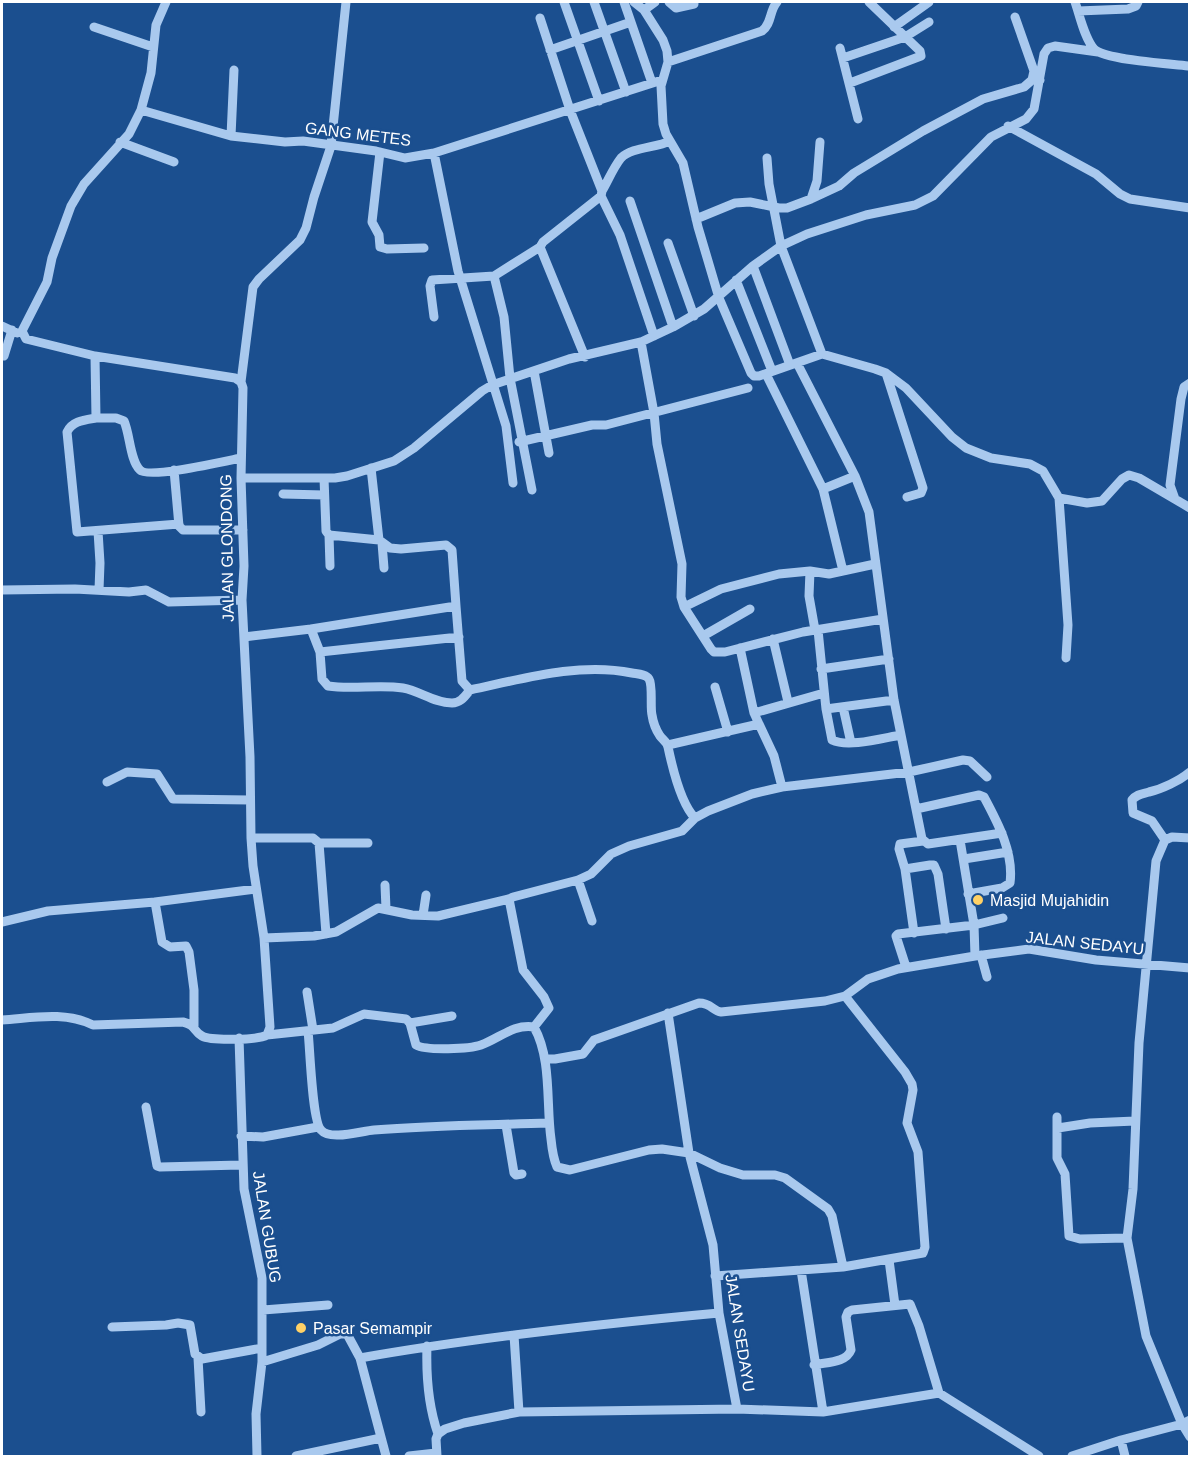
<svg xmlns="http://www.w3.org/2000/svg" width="1191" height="1458" font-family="Arial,sans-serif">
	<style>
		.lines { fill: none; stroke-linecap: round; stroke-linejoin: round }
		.minor { stroke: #a9c9ee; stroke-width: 9 }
		.poi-dot { fill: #ffd166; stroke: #1b4f8f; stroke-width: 2 }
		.labels { text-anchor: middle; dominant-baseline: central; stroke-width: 5; stroke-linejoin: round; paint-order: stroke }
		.street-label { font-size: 16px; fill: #fff; stroke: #1b4f8f }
		.poi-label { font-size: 16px; fill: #fff; stroke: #1b4f8f; text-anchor: start }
	</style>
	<rect width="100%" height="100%" fill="#1b4f8f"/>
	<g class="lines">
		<path class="minor" d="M166,2L156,25L151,73L141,110L129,134L84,184L71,206L52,258L47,282L22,331L26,339L95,356L235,378L241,382L243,388L241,478L244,566L242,600L250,757L251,838L253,866L264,938L270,1027L267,1035
			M564,2L599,101
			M594,2L626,92
			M624,2L652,83
			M634,2L644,10L663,40L667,51L668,62L661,86L663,124L666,134L683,163L698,227L719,298L751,373L754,376H759L822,354L875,369L886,373L906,388L952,437L966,448L991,458L1030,464L1043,471L1059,498L1068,625L1066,658
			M669,2L676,8L694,4
			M1075,2C1080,16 1084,37 1094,49C1105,60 1171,64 1190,66
			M644,10L655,2
			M1078,11L1128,9L1136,6L1138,2
			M1015,17L1034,71
			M540,18L570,110L602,191L601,196L543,242L540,247L585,357
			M94,27L153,47
			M894,27L929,2
			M840,48L858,119
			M550,50L631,22
			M843,58L905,37L929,22
			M668,62L762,31C772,24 769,11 777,2
			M850,83L921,56L920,51L869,2
			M141,110L231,136L285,142L303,141L376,151L405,158L434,153L662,80
			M1008,126L1096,174L1120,194L1130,199L1190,208
			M231,136L234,70
			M120,142L174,162
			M380,152L372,222L379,235L380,247L387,249L424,248
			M434,153L458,271L506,426L513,483
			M767,158L769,184L781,246L807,234L866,215L915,205L933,196L991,137L1026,119L1034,109L1044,54L1048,48L1055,46L1098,52
			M602,191C608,181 613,168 621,158C632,147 656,148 670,141
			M601,196L620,235L654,336
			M811,199L839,186L854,173L923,131L983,99L1024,87L1032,80L1034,71L1040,80
			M630,201L673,327
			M696,219L735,203L750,202L779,208H787L811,199L817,181L820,142
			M668,243L694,316
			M753,266L790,365
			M494,276L540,247
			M736,280L772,371
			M434,317L430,286L432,280L494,276L504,317L510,378L532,490
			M2,326L17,333
			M641,342L654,413L657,444L682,564L681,597L684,607L711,649L714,652H725L803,632L883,619
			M4,356L12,330
			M95,356L96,418C84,420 72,421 67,432L77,532L179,524
			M797,363L855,476L869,512L894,700L922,839L928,844L1002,833
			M534,371L549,453
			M886,373L923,488L921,493L907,497
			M766,374L823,489L843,571
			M241,382L253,287L259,279L300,240L306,228L314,197L331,146L346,2
			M96,418H116L124,421C130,434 130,461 140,470C148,479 226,461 241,458
			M519,442L592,425H606L748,388
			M371,468L379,540
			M174,470L179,526L183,530H243
			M241,478H335L347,476L394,461L414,448L482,391L492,385L569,359L641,342L673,327L704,309L753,266L781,246L822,354
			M823,489L855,476
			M283,494L324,495
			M1059,498L1087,503L1102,501L1122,479L1129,475L1139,478L1190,508
			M1175,499L1170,485L1181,399L1184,387L1190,383
			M98,531L100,563L99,590
			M329,535L330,566
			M382,543L384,568
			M810,571L809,596L815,630
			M2,590L75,589L129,592L146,590L169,602L242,600
			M456,606L462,681L470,690
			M684,607L721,589L779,574L810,571L829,574L875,564
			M311,629L456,606L452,550L446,545L401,549L390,548L379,540L329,535L326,531L324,478
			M818,630L826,709L832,740C848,748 883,738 901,735
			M703,636L750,609
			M244,637L311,629L320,652L322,679L328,686C353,690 378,684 403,688C420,691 434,703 452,703C461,703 465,696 470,690C522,679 579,662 632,673C637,674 646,674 649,679C653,685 650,707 652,715C653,722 656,730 660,736C663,740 667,742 668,747C672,766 681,804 695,818
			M773,639L788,702
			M320,652L459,637
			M821,669L889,659
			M715,687L728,732
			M843,707L851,743
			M826,709L894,700
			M754,713L824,693
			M759,724L774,756L782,787
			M668,745L759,724L754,713L740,648
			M107,782L127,772L157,774L173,799L250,800
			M916,809L979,795L984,797C998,823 1014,853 1010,883L1002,888L968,894
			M251,838H313L319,843H368
			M960,840L974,925L975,956
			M1165,840L1152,821L1133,813L1132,800C1137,794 1142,794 1149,792C1162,789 1179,781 1190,772
			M319,843L326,934
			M964,859L1008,852
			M905,869L899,849L900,844L923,841
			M578,880L592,921
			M385,885L386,909
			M509,899L523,970L544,997L549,1008L534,1027
			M155,902L162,942L170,947L186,946L189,952L194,990V1026
			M423,915L426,895
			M2,922L48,911L155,902L256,889
			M914,933L905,869L930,865H934L938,874L946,929
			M264,938L314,936L336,932L378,908L412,915L438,916L509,899L513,897L578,880L591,874L611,854L629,846L682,831L695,818L708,811L752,794L782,787L909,772L963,760L970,761L987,777
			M981,955L987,977
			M906,967L896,936L898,934L974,925L1003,918
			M307,992L313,1030
			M2,1020C33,1018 64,1011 93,1025L183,1022C196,1025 193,1031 202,1036C211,1041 258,1040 267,1035L333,1028L364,1014L406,1019L410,1023L416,1045C426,1051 470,1049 481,1045C500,1038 513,1024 534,1027C552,1059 546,1104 551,1139C552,1149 553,1158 557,1167L570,1170L649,1150L662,1149L689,1153L720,1168L743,1175H775L785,1178L828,1209L832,1216L843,1267
			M410,1023L452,1016
			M308,1031C310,1047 312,1121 321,1130C330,1141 361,1131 374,1130C432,1125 490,1125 548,1123
			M239,1038L244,1189L262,1278V1362L256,1414L257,1456
			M545,1059H555L583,1054L594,1040L699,1003C711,1003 713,1011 721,1012L825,1001L845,996L868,979L898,969L975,956L1029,949L1096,960L1190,968
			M146,1107L157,1166L160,1167L241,1165
			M1057,1117V1158L1065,1174L1069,1236L1080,1239L1127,1238
			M506,1125L514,1173L516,1175L522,1174
			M1058,1128L1090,1123L1135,1121
			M241,1136L263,1137L318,1127
			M889,1260L895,1305
			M801,1270L823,1412
			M715,1276L843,1267L923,1253L925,1247L918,1152L907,1123L913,1090L912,1084L905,1072L845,996
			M263,1310L328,1305
			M112,1327L166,1325L178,1323L190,1325L195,1354L202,1359L262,1348
			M514,1335L519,1412
			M427,1346C426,1376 428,1405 438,1434
			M198,1358L201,1412
			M360,1358C479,1337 599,1324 719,1313
			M262,1362L318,1345L340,1334H347L360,1358L386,1456
			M814,1365C827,1362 846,1363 851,1350L846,1317L848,1312L852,1310L910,1304L919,1326L939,1393
			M737,1409L823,1412L939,1393L1039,1456
			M1190,1420L1182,1424L1190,1437
			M1121,1440L1125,1456
			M296,1456L381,1438
			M409,1456L436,1453
			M437,1456L436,1439L438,1434L445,1429L464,1423L519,1412L737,1409L719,1313L713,1245L689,1153L668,1013
			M1072,1456L1121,1440L1182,1424L1146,1336L1127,1238L1133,1189L1139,1043L1156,861L1165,840L1172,837L1190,838"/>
	</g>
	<g class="poi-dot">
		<circle cx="978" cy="900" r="6"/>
		<circle cx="301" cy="1328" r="6"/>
	</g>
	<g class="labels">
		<g class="street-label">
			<text transform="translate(358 134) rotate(7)">GANG METES</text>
			<text transform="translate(227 548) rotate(-91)">JALAN GLONDONG</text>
			<text transform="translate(1085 943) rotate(6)">JALAN SEDAYU</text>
			<text transform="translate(267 1227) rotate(81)">JALAN GUBUG</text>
			<text transform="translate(740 1333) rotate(81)">JALAN SEDAYU</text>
		</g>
		<g class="poi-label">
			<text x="990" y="900">Masjid Mujahidin</text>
			<text x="313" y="1328">Pasar Semampir</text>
		</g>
	</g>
	<rect width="1191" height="1458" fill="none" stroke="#ffffff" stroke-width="6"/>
</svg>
